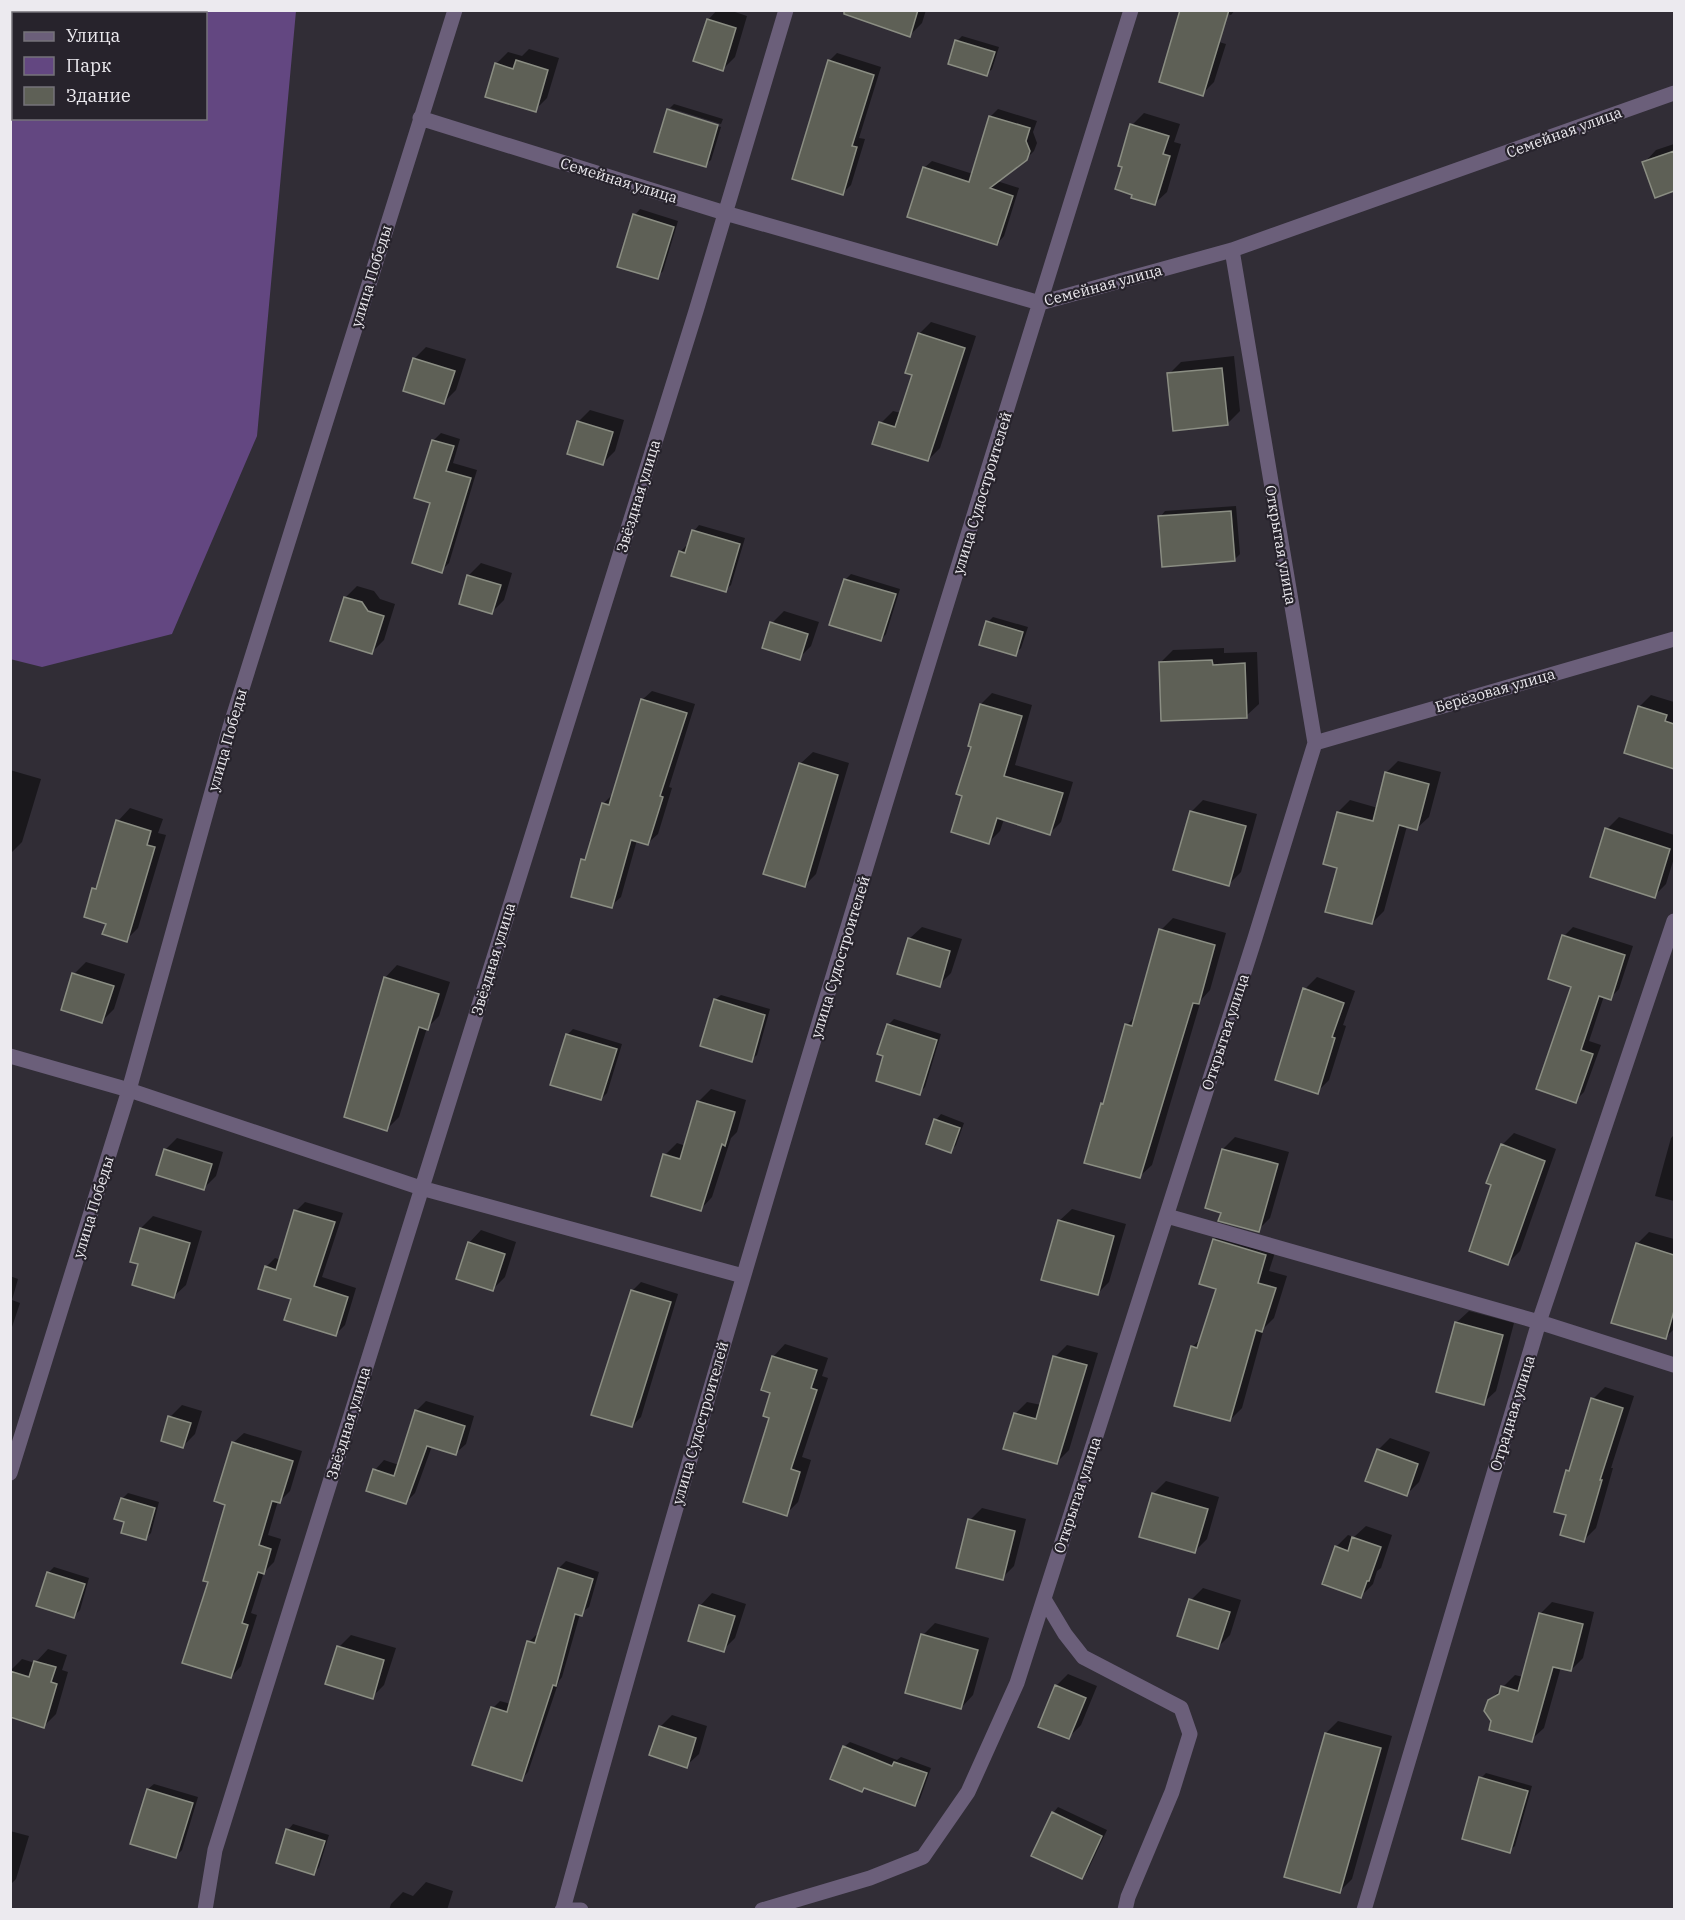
<svg xmlns="http://www.w3.org/2000/svg" width="1685" height="1920" font-family="'IBM Plex Serif',serif">
	<style>
		.green { fill: #634781; fill-rule: evenodd }
		.shadow { fill: #0007 }
		.building { fill: #5e6056; stroke: #8b8e83; stroke-width: 1.5 }
		.lines { fill: none; stroke-linecap: round; stroke-linejoin: round }
		.street { stroke: #6b5f7a; stroke-width: 15 }
		.labels { text-anchor: middle; dominant-baseline: central; stroke-width: 4.5; stroke-linejoin: round; paint-order: stroke }
		.street-label { font-size: 15px; fill: #eceaef; stroke: #27232c }
	</style>
	<rect width="100%" height="100%" fill="#312d36"/>
	<path class="green" d="M10,11H296L257,436L172,634L42,667L10,659ZM14,14H206V118H14Z"/>
	<path class="shadow" d="M717,10H729L747,16L735,57L723,69L708,20Z
		M874,10H926L922,23L909,36Z
		M1216,10H1235L1231,15Z
		M1184,32L1226,44L1214,82L1202,94Z
		M962,36L999,47L992,69L986,75L957,41Z
		M529,49L559,58L547,98L535,110L496,64L508,52L522,56Z
		M837,53L881,67L859,138L865,139L851,185L843,193L829,61Z
		M674,104L723,119L721,124L670,108Z
		M669,109V112L721,127L711,160L705,165L668,110Z
		M998,109L1037,121L1033,132L1037,143L1034,151L1026,159L997,181L1019,188L1004,236L997,244L924,168L932,161L973,174L990,117Z
		M1144,113L1180,124L1174,142L1181,144L1167,192L1154,204L1132,125Z
		M1674,144V190L1656,196L1644,163L1656,150Z
		M640,209L678,221L663,271L657,277L635,215Z
		M931,322L976,336L940,448L928,460L881,423L893,411L901,413L914,374L919,334Z
		M426,347L466,359L456,390L444,402L414,359Z
		M1234,356L1240,411L1228,423L1169,374L1181,362Z
		M590,410L624,420L615,451L603,463L578,422Z
		M441,433L460,439L453,463L477,470L449,563L441,571L432,502L433,441Z
		M1236,506L1240,554L1234,560L1160,517L1165,511Z
		M699,525L745,538L731,585L725,591L680,552L686,546L689,547L694,531Z
		M481,563L512,573L504,600L492,612L461,603L469,575Z
		M851,574L900,589L886,634L881,640L845,580Z
		M357,586L374,591L380,599L395,604L384,640L372,652L345,598Z
		M784,611L819,622L811,646L799,658L772,623Z
		M993,617L1028,627L1021,648L1015,654L988,622Z
		M1224,648V653L1257,652L1259,704L1246,716L1160,663L1173,650Z
		M652,691L695,704L669,787L672,788L658,834L648,843L637,840L621,897L611,906L583,860L588,854L603,804L613,794L642,700Z
		M992,693L1032,705L1015,765L1073,782L1061,822L1050,833L1004,819L1000,831L989,842L973,746L970,745L981,704Z
		M1651,695L1674,702V767L1625,752L1639,707Z
		M813,752L849,763L816,874L804,886L800,764Z
		M1398,761L1441,772L1429,817L1416,829L1407,826L1384,911L1372,923L1339,867L1338,812L1350,800L1378,808L1386,773Z
		M10,770L41,779L22,842L10,854Z
		M1203,800L1257,814L1241,872L1229,884L1191,812Z
		M130,808L163,819L158,833L166,835L138,928L126,940L107,923L94,888L100,883L118,821Z
		M1619,817L1674,835V858L1666,884L1654,896L1607,829Z
		M1173,918L1226,933L1210,990L1201,1000L1152,1165L1139,1177L1102,1104L1106,1100L1127,1025L1136,1016L1161,930Z
		M922,927L962,939L951,973L939,985L909,939Z
		M1573,927L1633,946L1619,989L1610,998L1604,996L1589,1041L1601,1045L1584,1092L1575,1101L1573,986L1564,936Z
		M86,962L125,974L114,1009L102,1021L74,974Z
		M397,965L450,982L439,1016L427,1028L399,1117L387,1129L385,978Z
		M1317,977L1355,991L1343,1025L1346,1026L1329,1080L1317,1092L1305,989Z
		M721,995L770,1009L757,1055L751,1060L715,1000Z
		M894,1019L941,1034L925,1087L919,1093L885,1055L888,1025Z
		M573,1029L622,1044L607,1093L601,1099L567,1035Z
		M711,1089L746,1100L737,1132L731,1138L712,1197L700,1210L665,1155L677,1143L686,1146L699,1101Z
		M941,1114L964,1123L956,1145L951,1151L936,1120Z
		M1514,1133L1556,1149L1520,1251L1508,1263L1493,1184L1502,1145Z
		M1674,1135V1201L1655,1196L1671,1138Z
		M1235,1137L1289,1152L1270,1218L1258,1230L1223,1212V1149Z
		M177,1138L223,1152L216,1176L204,1188L165,1150Z
		M305,1202L343,1213L322,1277L356,1288L345,1325L336,1334L292,1298L266,1267L275,1258L281,1260L296,1211Z
		M1072,1209L1126,1224L1109,1282L1097,1294L1059,1221Z
		M153,1216L202,1231L186,1285L173,1297L140,1263L141,1228Z
		M1226,1228L1278,1243L1269,1271L1287,1276L1274,1318L1264,1328L1242,1408L1230,1420L1192,1347L1203,1337L1218,1288L1214,1240Z
		M481,1230L516,1242L505,1277L493,1289L469,1243Z
		M1649,1232L1674,1239V1329L1665,1338L1637,1244Z
		M10,1276L18,1279L12,1300L20,1303L10,1333Z
		M641,1282L678,1294L641,1417L632,1426V1291Z
		M1469,1311L1514,1323L1496,1391L1483,1403L1456,1323Z
		M785,1344L828,1358L822,1376L828,1378L802,1457L811,1460L798,1502L786,1514L771,1417L773,1357Z
		M1067,1345L1098,1353L1069,1450L1057,1462L1015,1414L1027,1402L1041,1405L1055,1357Z
		M1605,1387L1634,1396L1611,1468H1613L1596,1528L1584,1540L1568,1514L1567,1471L1573,1466L1593,1399Z
		M426,1401L474,1416L466,1444L456,1453L432,1446L415,1493L406,1502L375,1470L384,1460L399,1465L416,1411Z
		M182,1405L202,1411L195,1434L183,1446L170,1417Z
		M244,1433L302,1451L290,1491L280,1501H278L268,1535L281,1539L274,1562L264,1572L251,1613L257,1615L241,1666L231,1677L210,1581L227,1504L233,1443Z
		M1390,1438L1430,1452L1419,1482L1407,1494L1378,1450Z
		M1166,1481L1219,1497L1207,1539L1195,1551L1141,1536L1154,1493Z
		M128,1493L159,1502L151,1533L145,1539L126,1521L122,1499Z
		M982,1508L1026,1519L1014,1566L1002,1578L970,1520Z
		M1366,1526L1392,1535L1381,1568L1377,1571L1373,1584L1361,1596L1336,1547L1348,1535L1354,1537Z
		M566,1561L599,1572L589,1607L580,1614L562,1677L559,1681L528,1772L521,1780L493,1708L500,1701L511,1704L529,1642L536,1635H539L559,1568Z
		M54,1567L89,1578L80,1610L74,1616L48,1573Z
		M1203,1588L1241,1600L1230,1635L1218,1647L1191,1600Z
		M712,1593L746,1604L735,1638L723,1650L700,1606Z
		M1552,1602L1594,1612L1583,1658L1571,1670L1561,1667L1544,1728L1531,1740L1493,1721L1489,1701L1515,1675L1523,1677L1540,1614Z
		M935,1623L989,1638L973,1695L961,1708L923,1635Z
		M351,1635L396,1648L384,1685L372,1697L339,1647Z
		M48,1649L67,1655L62,1670L68,1672L56,1714L44,1726L10,1716V1671L22,1659L35,1663Z
		M1068,1674L1097,1686L1081,1725L1069,1737L1056,1686Z
		M672,1715L707,1726L699,1754L686,1766L660,1727Z
		M1338,1721L1392,1736L1352,1879L1340,1891L1326,1733Z
		M850,1742L897,1760L901,1757L931,1768L920,1799L915,1804L865,1787L862,1790L844,1747Z
		M1486,1773L1532,1786L1515,1846L1509,1851L1481,1778Z
		M154,1784L198,1797L182,1850L176,1856L148,1789Z
		M1058,1807L1107,1830L1087,1872L1082,1877L1053,1813Z
		M293,1824L329,1835L319,1867L314,1873L288,1830Z
		M10,1831L29,1836L16,1879L11,1884Z
		M426,1882L453,1891L447,1910H389L391,1904L403,1892L413,1896Z"/>
	<path class="building" d="M844,10H918L910,37L844,14Z
		M1180,10H1229L1203,96L1159,82Z
		M707,19L736,28L723,71L693,61Z
		M955,40L995,52L987,76L948,64Z
		M516,60L548,70L536,112L485,97L495,63L513,69Z
		M828,60L874,75L852,146L857,147L843,195L792,179Z
		M667,109L718,125L706,167L654,152Z
		M989,116L1030,128L1026,141L1030,151L1027,160L990,188L1013,196L997,245L907,217L923,167L969,182Z
		M1130,124L1169,136L1163,154L1170,156L1155,205L1131,198L1132,195L1115,189L1122,167L1118,166Z
		M1674,151V191L1655,198L1642,162Z
		M633,214L674,227L658,279L617,267Z
		M918,333L965,348L928,461L872,444L879,422L895,427L912,375L905,373Z
		M413,358L455,371L444,404L403,391Z
		M1222,368L1228,425L1173,431L1167,373Z
		M577,421L613,432L603,465L567,454Z
		M432,440L454,446L446,471L471,478L442,573L412,563L430,503L414,498Z
		M1231,511L1235,561L1162,567L1158,516Z
		M692,530L740,544L726,592L671,576L679,551L685,553Z
		M467,575L501,585L492,614L459,604Z
		M844,579L896,594L881,641L829,625Z
		M344,597L362,602L368,611L384,616L372,654L330,641Z
		M986,621L1023,632L1016,656L979,645Z
		M770,622L808,634L800,660L762,648Z
		M1212,660L1213,665L1245,663L1247,718L1161,721L1159,662Z
		M641,699L687,713L660,796L663,797L648,845L631,840L612,908L571,897L581,859L585,860L602,803L609,805Z
		M980,704L1022,716L1004,776L1063,793L1050,835L997,818L989,844L951,832L962,796L956,794L971,747L968,746Z
		M1638,706L1667,715L1665,721L1674,724V769L1624,753Z
		M799,763L838,775L805,887L763,874Z
		M1385,772L1429,784L1417,830L1399,825L1372,924L1325,912L1337,868L1323,864L1337,812L1373,821Z
		M1190,811L1246,826L1229,886L1173,870Z
		M116,820L151,831L147,845L155,847L127,942L102,934L106,924L84,917L92,888L96,889Z
		M1605,828L1670,849L1655,898L1590,877Z
		M1159,929L1215,945L1199,1004L1193,1003L1140,1178L1084,1163L1101,1103L1103,1104L1125,1024L1132,1026Z
		M1562,935L1625,955L1611,1000L1599,996L1581,1050L1593,1054L1576,1103L1536,1089L1571,987L1548,979Z
		M908,938L950,951L940,987L897,974Z
		M72,973L114,986L102,1023L61,1010Z
		M384,977L439,994L428,1030L419,1027L387,1131L344,1117Z
		M1303,988L1344,1003L1332,1037L1335,1038L1318,1094L1275,1080Z
		M714,999L765,1015L752,1062L700,1046Z
		M887,1024L937,1040L920,1095L876,1081L883,1056L877,1054Z
		M566,1034L617,1049L601,1100L550,1085Z
		M697,1101L735,1112L725,1146L722,1144L701,1211L651,1196L663,1154L680,1159Z
		M934,1119L960,1128L951,1153L926,1144Z
		M1501,1144L1545,1161L1508,1265L1469,1251L1491,1185L1486,1183Z
		M164,1149L212,1164L204,1190L156,1175Z
		M1222,1149L1278,1164L1259,1232L1218,1221L1221,1213L1205,1208Z
		M294,1210L335,1222L314,1286L348,1297L336,1336L284,1320L291,1299L258,1289L265,1266L276,1270Z
		M1058,1220L1114,1236L1098,1295L1041,1280Z
		M140,1228L190,1243L174,1298L132,1285L138,1264L130,1262Z
		M1213,1239L1266,1255L1258,1283L1276,1288L1262,1332L1256,1330L1230,1421L1174,1406L1191,1346L1197,1348L1216,1289L1199,1284Z
		M468,1242L505,1254L493,1291L456,1279Z
		M1636,1243L1674,1255V1311L1666,1339L1611,1323Z
		M631,1290L671,1302L632,1427L591,1415Z
		M1455,1322L1503,1335L1484,1405L1436,1392Z
		M772,1356L817,1370L811,1388L817,1390L791,1469L800,1472L787,1516L743,1502L769,1418L763,1416L770,1393L761,1390Z
		M1053,1356L1087,1365L1057,1464L1003,1449L1014,1413L1036,1419Z
		M1591,1398L1623,1408L1600,1480H1602L1584,1542L1560,1535L1566,1515L1554,1512L1566,1470L1569,1471Z
		M415,1410L465,1426L456,1455L427,1446L406,1504L366,1491L373,1469L394,1476Z
		M168,1416L191,1423L183,1448L161,1441Z
		M232,1442L293,1461L280,1503L272,1501L259,1545L271,1549L264,1574L258,1572L242,1623L248,1625L231,1678L182,1663L208,1582L203,1581L225,1505L214,1501Z
		M1377,1449L1418,1464L1407,1496L1365,1481Z
		M1152,1493L1208,1509L1195,1553L1139,1537Z
		M121,1498L155,1508L146,1540L121,1533L124,1522L114,1519Z
		M968,1519L1015,1531L1003,1580L956,1568Z
		M1352,1537L1381,1547L1369,1581H1367L1361,1598L1322,1584L1335,1546L1348,1551Z
		M558,1568L593,1579L582,1616L575,1614L556,1686L553,1685L522,1781L472,1765L491,1707L507,1712L527,1641L535,1643Z
		M47,1572L85,1584L74,1618L36,1606Z
		M1189,1599L1230,1612L1218,1649L1177,1636Z
		M699,1605L735,1616L724,1652L688,1641Z
		M1539,1613L1583,1624L1571,1671L1553,1667L1532,1742L1489,1730L1491,1721L1484,1711L1488,1700L1499,1694L1501,1686L1518,1691Z
		M921,1634L978,1650L961,1709L905,1693Z
		M337,1646L384,1660L373,1699L325,1684Z
		M34,1661L56,1667L51,1682L57,1684L44,1728L10,1717V1671L29,1677Z
		M1055,1685L1086,1698L1069,1739L1038,1727Z
		M659,1726L696,1738L687,1768L649,1755Z
		M1325,1733L1381,1748L1340,1893L1284,1877Z
		M843,1746L892,1766L894,1762L927,1773L915,1806L864,1788L862,1792L830,1779Z
		M1479,1777L1528,1791L1510,1853L1462,1839Z
		M147,1789L193,1803L176,1858L130,1844Z
		M1052,1812L1102,1836L1082,1879L1031,1856Z
		M286,1829L325,1841L314,1875L276,1863Z"/>
	<g class="lines">
		<path class="street" d="M420,118L725,213L1040,303L1232,250L1674,93
			M1315,743L1674,639
			M10,1056L129,1090L421,1188L743,1276
			M1167,1216L1539,1322L1674,1365
			M10,1473L129,1090L230,727L455,10
			M1044,1599L1065,1634L1083,1657L1181,1708L1190,1734L1172,1792L1128,1897L1125,1910
			M563,1909C738,1272 934,641 1131,10
			M205,1910L215,1850L696,311L786,10
			M562,1910H581
			M762,1910L870,1878L923,1857L968,1792L1017,1683L1255,938L1315,743L1232,250
			M1364,1910L1539,1322L1674,921"/>
	</g>
	<g class="labels">
		<g class="street-label">
			<text transform="translate(1564 132) rotate(-20)">Семейная улица</text>
			<text transform="translate(619 180) rotate(17)">Семейная улица</text>
			<text transform="translate(371 276) rotate(-73)">улица Победы</text>
			<text transform="translate(1103 285) rotate(-15)">Семейная улица</text>
			<text transform="translate(982 493) rotate(-73)">улица Судостроителей</text>
			<text transform="translate(638 496) rotate(-73)">Звёздная улица</text>
			<text transform="translate(1281 545) rotate(80)">Открытая улица</text>
			<text transform="translate(1495 690) rotate(-16)">Берёзовая улица</text>
			<text transform="translate(227 740) rotate(-74)">улица Победы</text>
			<text transform="translate(840 957) rotate(-73)">улица Судостроителей</text>
			<text transform="translate(493 959) rotate(-73)">Звёздная улица</text>
			<text transform="translate(1225 1032) rotate(-72)">Открытая улица</text>
			<text transform="translate(93 1207) rotate(-73)">улица Победы</text>
			<text transform="translate(1512 1413) rotate(-73)">Отрадная улица</text>
			<text transform="translate(348 1423) rotate(-73)">Звёздная улица</text>
			<text transform="translate(700 1423) rotate(-74)">улица Судостроителей</text>
			<text transform="translate(1077 1495) rotate(-72)">Открытая улица</text>
		</g>
	</g>
	<rect width="1685" height="1920" fill="none" stroke="#eceaef" stroke-width="24"/>
	<rect x="12" y="12" width="195" height="108" fill="#27232c" stroke="#76737a" stroke-width="1.5"/>
	<rect x="24" y="32" width="30" height="9" fill="#6b5f7a" stroke="#76737a" stroke-width="1.5"/>
	<text x="66" y="42" font-size="18" fill="#eceaef">Улица</text>
	<rect x="24" y="57" width="30" height="18" fill="#634781" stroke="#76737a" stroke-width="1.5"/>
	<text x="66" y="72" font-size="18" fill="#eceaef">Парк</text>
	<rect x="24" y="87" width="30" height="18" fill="#5e6056" stroke="#76737a" stroke-width="1.5"/>
	<text x="66" y="102" font-size="18" fill="#eceaef">Здание</text>
</svg>
